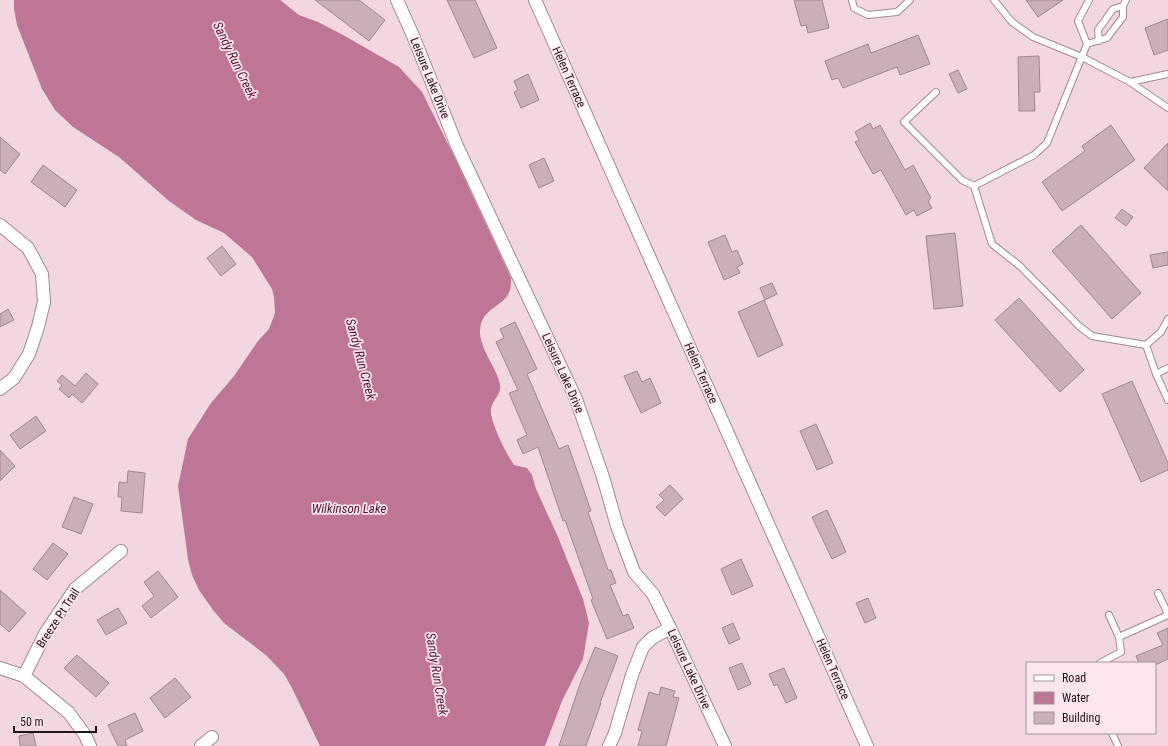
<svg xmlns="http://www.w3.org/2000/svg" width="1168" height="746" font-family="'Roboto Condensed',sans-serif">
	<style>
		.water { fill: #bf7595 }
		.building { fill: #c9afb9; stroke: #9f868f }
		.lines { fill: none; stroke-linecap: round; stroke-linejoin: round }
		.lane-casing { stroke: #a08891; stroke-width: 8 }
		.street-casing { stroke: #a08891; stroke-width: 14 }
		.lane { stroke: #fff; stroke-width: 6 }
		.street { stroke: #fff; stroke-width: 12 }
		.labels { text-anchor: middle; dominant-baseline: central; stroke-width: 3.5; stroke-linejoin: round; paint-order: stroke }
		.street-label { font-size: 12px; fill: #1e1519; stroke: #fce6ee }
		.water-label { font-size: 13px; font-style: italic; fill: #520f32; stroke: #fce6ee }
	</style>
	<rect width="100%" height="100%" fill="#f2d7e1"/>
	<path class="water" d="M14,0H280L299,15L318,22L343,35L399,67L422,92L454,156L511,278C513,307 488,302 481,324C475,344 496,365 500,384C502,395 492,400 491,409C489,420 507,455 514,465L527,468L532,475L536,489L558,537L583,599L589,623L583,659L562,701L545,746H320L292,688L284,674L267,656L224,623L213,610L199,590L192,575L188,559L178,486L188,439L211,403L234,376L258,341L269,329L275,313L274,297L272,289L252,257L224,233L196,220L169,201L119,157L73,127L55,110L42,89L17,25L14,9Z"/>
	<path class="building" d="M315,0H359L385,20L369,41Z
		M447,0H475L497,48L474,58Z
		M794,0H822L829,28L808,33L806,25L801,26Z
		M1026,0H1063L1038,17Z
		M1168,19V50L1154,55L1145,28Z
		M918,35L930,64L900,75L897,67L843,88L838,78L832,80L825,61L868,44L871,53Z
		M1039,56L1040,92H1034L1035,111H1019L1018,57Z
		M958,70L967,89L958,93L949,74Z
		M528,74L539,100L521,108L514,92L518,90L514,81Z
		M870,123L873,129L880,125L905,170L913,165L931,198L928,201L932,208L917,216L914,210L906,215L881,170L873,174L855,142L859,140L855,132Z
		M1111,125L1135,160L1062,211L1042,182L1085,151L1082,146Z
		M0,137L20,154L5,174L0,170Z
		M1168,143V191L1144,168Z
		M544,158L554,181L539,188L529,165Z
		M43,165L77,190L65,207L31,182Z
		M1122,209L1133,217L1126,226L1115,218Z
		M1081,225L1141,293L1112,319L1052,251Z
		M955,233L963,306L934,309L926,236Z
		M725,235L732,252L737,250L743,264L737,267L740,273L724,280L708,242Z
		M222,246L236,264L221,276L207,258Z
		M1168,252V265L1153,268L1150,255Z
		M772,283L777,294L765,300L760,288Z
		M1019,298L1084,370L1060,392L995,320Z
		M764,300L783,345L758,357L738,312Z
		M8,309L14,320L0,327V314Z
		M515,322L537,369L527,374L559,449L568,445L591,511L588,512L608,570H611L616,583L610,585L623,616L628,614L634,628L607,639L591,600L593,599L565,520L563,521L538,447L523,454L517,440L527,435L509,393L518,390L496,342L504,338L500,329Z
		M637,371L642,382L650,378L661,403L641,413L624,376Z
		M86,373L98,384L82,403L72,394L69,398L59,389L62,385L57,381L62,375L75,386Z
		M1132,381L1168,463V470L1141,482L1102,394Z
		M36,416L46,431L20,449L10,435Z
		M816,424L833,463L817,470L800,431Z
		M0,450L15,466L0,481Z
		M128,471L145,473L142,513L121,511L122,497H118L119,482L127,483Z
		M670,485L683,499L665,516L656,507L664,500L659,495Z
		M74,497L93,504L81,534L62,527Z
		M827,510L846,552L832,559L812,517Z
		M53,543L68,554L47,580L33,569Z
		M741,559L753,586L732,595L721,569Z
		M158,571L178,597L151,618L142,606L154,596L144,582Z
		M0,590L26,613L9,632L0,624Z
		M868,598L876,618L865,623L856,603Z
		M118,608L127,623L106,635L97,620Z
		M733,623L740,639L729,644L722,628Z
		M1168,628V659L1155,665V663H1139L1136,656L1163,645L1157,633Z
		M595,647L618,656L600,703H601L586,746H559L580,684Z
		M77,655L109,683L96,697L64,668Z
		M742,663L751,684L738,690L729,668Z
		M784,668L797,698L786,703L777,684L774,686L769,674Z
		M175,678L191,697L165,718L150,698Z
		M661,687L675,691L673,697L679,698L666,746H638L642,731L638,730L649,692L659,695Z
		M135,713L143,731L125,740L127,746H118L108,725Z
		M33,733L36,746H20L19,736Z"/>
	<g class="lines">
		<defs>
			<path id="lane" d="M852,0L854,8L868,15L897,12L910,0
				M994,0L1012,22L1033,37L1082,57L1130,82L1168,74
				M1089,0L1078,21L1087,44L1047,143L1034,155L974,186L992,244L1020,266L1079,326L1092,336L1146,345L1161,332L1168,319
				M1099,41L1098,30L1113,9L1123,6L1126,0
				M1087,44L1107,38L1123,17V6
				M1130,82L1168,108
				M936,92L904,122L962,180L974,186
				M1146,345L1156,374
				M1168,368L1156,374L1168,400
				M1158,593L1168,614
				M1119,637L1168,615
				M1100,663L1121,652L1119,637L1109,615
				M1112,733L1118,746"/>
			<path id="street" d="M397,0L414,38L457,146L576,399L603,477L617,526L634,572L653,594L670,628L725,746
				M535,0L867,746
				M0,225L28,248L42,274L44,302L38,327L29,354L14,378L0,389
				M0,668L24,676L69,713L85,735L90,746
				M24,676L46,632L75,589L121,551
				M201,746L212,737
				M609,746L615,733L632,675L643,647L652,638L670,628"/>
		</defs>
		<use href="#lane" class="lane-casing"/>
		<use href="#street" class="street-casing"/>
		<use href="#lane" class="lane"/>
		<use href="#street" class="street"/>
	</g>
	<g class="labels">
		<g class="street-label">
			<text transform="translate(569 77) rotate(66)">Helen Terrace</text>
			<text transform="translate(430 78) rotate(68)">Leisure Lake Drive</text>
			<text transform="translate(563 373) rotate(66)">Leisure Lake Drive</text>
			<text transform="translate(701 373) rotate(66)">Helen Terrace</text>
			<text transform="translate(58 618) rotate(-57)">Breeze Pt Trail</text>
			<text transform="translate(689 669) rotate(65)">Leisure Lake Drive</text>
			<text transform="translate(833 669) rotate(66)">Helen Terrace</text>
		</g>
		<g class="water-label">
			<text transform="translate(235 60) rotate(64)">Sandy Run Creek</text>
			<text transform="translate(361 359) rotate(75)">Sandy Run Creek</text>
			<text x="349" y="508">Wilkinson Lake</text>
			<text transform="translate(437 674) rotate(81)">Sandy Run Creek</text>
		</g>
	</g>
	<rect x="1026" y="662" width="130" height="72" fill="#fce6ee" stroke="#a39299"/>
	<rect x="1034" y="675" width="20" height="6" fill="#ffffff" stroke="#a39299"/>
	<text x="1062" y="682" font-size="12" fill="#1e1519">Road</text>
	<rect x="1034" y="692" width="20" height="12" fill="#bf7595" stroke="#a39299"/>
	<text x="1062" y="702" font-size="12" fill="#1e1519">Water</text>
	<rect x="1034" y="712" width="20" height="12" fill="#c9afb9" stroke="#a39299"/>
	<text x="1062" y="722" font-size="12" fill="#1e1519">Building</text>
	<path d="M14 726v6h82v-6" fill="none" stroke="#1e1519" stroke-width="2"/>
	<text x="20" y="726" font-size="12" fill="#1e1519" stroke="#fce6ee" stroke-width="3" paint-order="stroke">50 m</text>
</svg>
